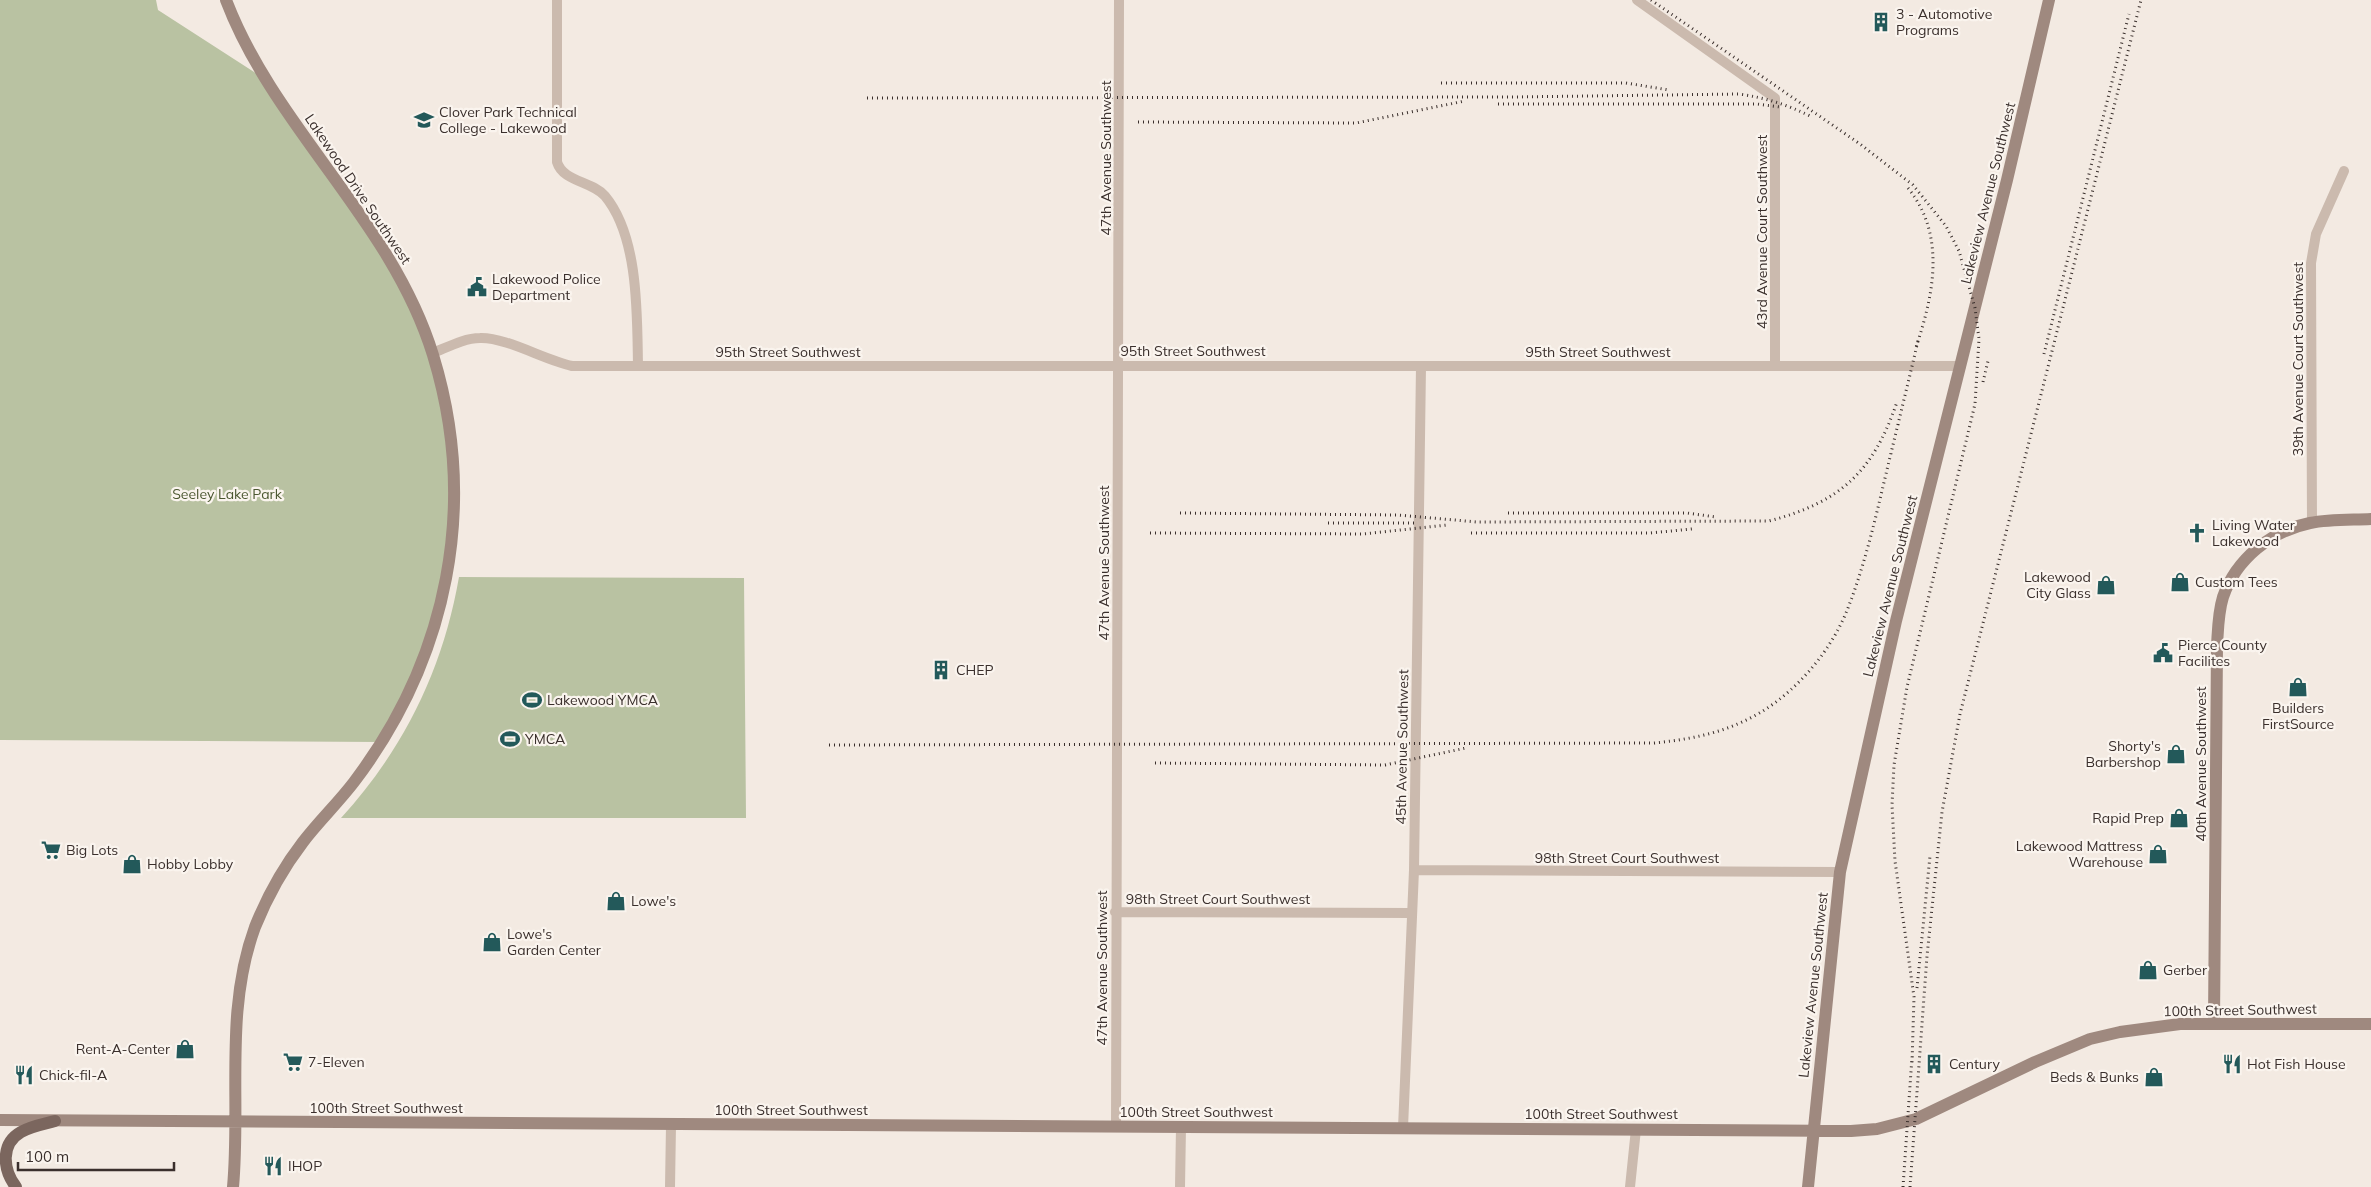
<svg xmlns="http://www.w3.org/2000/svg" width="2371" height="1187" font-family="Mulish,sans-serif">
	<style>
		.green { fill: #b9c2a2 }
		.lines { fill: none; stroke-linecap: round; stroke-linejoin: round }
		.street { stroke: #cbbaae; stroke-width: 10 }
		.secondary { stroke: #9f897f; stroke-width: 12 }
		.primary { stroke: #7b665e; stroke-width: 12 }
		.rail { stroke: #3a2f2c; stroke-width: 3; stroke-dasharray: 1 4; stroke-linecap: butt }
		.labels { text-anchor: middle; dominant-baseline: central; stroke-width: 4.5; stroke-linejoin: round; paint-order: stroke }
		.poi-label { font-size: 14px; fill: #3a2f2c; stroke: #faf4ee; text-anchor: start }
		.street-label { font-size: 14px; fill: #3a2f2c; stroke: #faf4ee }
		.park-label { font-size: 14px; fill: #4b5730; stroke: #faf4ee }
	</style>
	<rect width="100%" height="100%" fill="#f3eae2"/>
	<path class="green" d="M0,0H156L158,10L265,79L383,249L433,353L455,481L441,609L381,742L0,740Z
		M459,577L744,578L746,818H341C404,749 443,669 459,577Z"/>
	<g class="lines">
		<path class="street" d="M557,0V162C563,182 592,181 605,196C639,237 637,315 638,366
			M1637,0L1775,98V366
			M433,353C448,347 464,338 480,338C506,337 544,360 572,366H1961
			M2312,523L2311,263L2316,234L2344,171
			M1414,870L1840,872
			M1115,912L1411,913
			M1116,1127L1119,0
			M1403,1128L1414,870L1421,366
			M670,1187L671,1125
			M1180,1187L1181,1127
			M1630,1187L1636,1129"/>
		<path class="secondary" d="M226,0C275,129 392,221 433,355C479,505 448,658 354,782C338,803 319,821 303,842C283,868 267,897 255,927C224,1011 241,1100 233,1187
			M2214,1023L2217,646C2218,630 2218,613 2223,597C2236,559 2271,531 2310,523C2330,519 2351,520 2371,519
			M0,1120L1851,1131L1877,1129L1916,1119L2035,1062L2090,1039L2120,1032L2180,1024H2371
			M1808,1187L1840,872L1896,621L2007,180L2049,0"/>
		<path class="primary" d="M16,1187C3,1170 0,1144 21,1132C31,1126 44,1124 55,1121"/>
		<path class="rail" d="M1651,0L1860,144L1913,185L1946,226L1959,251L1975,308L1979,339L1975,404L1907,687L1894,765L1892,805L1895,861L1914,997L1912,1063
			M1441,83H1626L1669,90
			M867,98L1513,97L1739,94C1767,98 1788,105 1812,117
			M1498,104H1757L1780,107
			M1138,122L1356,123L1465,101
			M1908,188C1946,235 1934,294 1916,347
			M2044,354L2129,14
			M1983,382L1988,361
			M1180,513L1398,515L1477,522L1769,521C1841,502 1873,472 1897,402
			M1508,513H1687L1716,517
			M1328,523H1415
			M1150,533L1363,534L1447,525
			M1471,533H1650L1692,529
			M829,745L1654,743C1684,740 1714,735 1742,722C1788,702 1830,655 1848,608C1862,572 1872,533 1881,495C1893,444 1906,392 1918,341
			M1155,763L1385,765L1466,748
			M1917,988L1930,856
			M1903,1187L1912,1057
			M1910,1187L1927,956L1942,812L1960,714L2141,0"/>
	</g>
	<defs>
		<symbol id="building-bare" viewBox="-9 -9 18 18"><path d="M-4-6H4V6H1V3H-1V6H-4ZM-2.5-4.3h1.7v1.8h-1.7ZM.8-4.3h1.7v1.8H.8ZM-2.5-1h1.7V.8h-1.7ZM.8-1h1.7V.8H.8Z" fill="#23595a" stroke="#faf4ee" stroke-width="2.5" paint-order="stroke"/></symbol>
		<symbol id="university-bare" viewBox="-9 -9 18 18"><path d="M0-5L7-2L0 1L-7-2ZM-4 1L0 2.5L4 1V4Q0 6-4 4Z" fill="#23595a" stroke="#faf4ee" stroke-width="2.5" paint-order="stroke"/></symbol>
		<symbol id="civic-bare" viewBox="-9 -9 18 18"><path d="M-.6-6.5H3V-4.5H.6V-3L4-1V1h2V6H-6V1h2V-1L-.6-3ZM-1.2 2.5V6h2.4V2.5Z" fill="#23595a" stroke="#faf4ee" stroke-width="2.5" paint-order="stroke"/></symbol>
		<symbol id="church-bare" viewBox="-9 -9 18 18"><path d="M-1.2-6h2.4v3.5h3.3v2.4h-3.3V6h-2.4V-.1h-3.3v-2.4h3.3Z" fill="#23595a" stroke="#faf4ee" stroke-width="2.5" paint-order="stroke"/></symbol>
		<symbol id="shop-bare" viewBox="-9 -9 18 18"><path d="M-5-2.5h2.3a2.7 3.5 0 0 1 5.4 0H5L5.5 6h-11ZM-1.5-2.5h3a1.5 2.3 0 0 0-3 0Z" fill="#23595a" stroke="#faf4ee" stroke-width="2.5" paint-order="stroke"/></symbol>
		<symbol id="stadium-bare" viewBox="-9 -9 18 18"><path d="M0-5a6.5 5 0 1 0 0 10a6.5 5 0 1 0 0-10ZM-3.5-1.8h7v3.6h-7Z" fill="#23595a" stroke="#faf4ee" stroke-width="2.5" paint-order="stroke"/></symbol>
		<symbol id="supermarket-bare" viewBox="-9 -9 18 18"><path d="M-6-5.5h2.5l.6 2H6L4.5 2H-2.5L-4.4-4H-6ZM-1.5 3.2a1.3 1.3 0 1 0 .1 0ZM3 3.2a1.3 1.3 0 1 0 .1 0Z" fill="#23595a" stroke="#faf4ee" stroke-width="2.5" paint-order="stroke"/></symbol>
		<symbol id="restaurant-bare" viewBox="-9 -9 18 18"><path d="M-5-6h1v4h1v-4h1v4h1v-4h1v5L-1.5 .5V6h-2V.5L-5-1ZM5-6V6H3V1.5H1.5Q1.5-4 5-6Z" fill="#23595a" stroke="#faf4ee" stroke-width="2.5" paint-order="stroke"/></symbol>
	</defs>
	<g fill-rule="evenodd">
		<use href="#building-bare" x="1867" y="8" width="28" height="28"/>
		<use href="#university-bare" x="410" y="106" width="28" height="28"/>
		<use href="#civic-bare" x="463" y="273" width="28" height="28"/>
		<use href="#church-bare" x="2183" y="519" width="28" height="28"/>
		<use href="#shop-bare" x="2166" y="568" width="28" height="28"/>
		<use href="#shop-bare" x="2092" y="571" width="28" height="28"/>
		<use href="#civic-bare" x="2149" y="639" width="28" height="28"/>
		<use href="#building-bare" x="927" y="656" width="28" height="28"/>
		<use href="#shop-bare" x="2284" y="673" width="28" height="28"/>
		<use href="#stadium-bare" x="518" y="686" width="28" height="28"/>
		<use href="#stadium-bare" x="496" y="725" width="28" height="28"/>
		<use href="#shop-bare" x="2162" y="740" width="28" height="28"/>
		<use href="#shop-bare" x="2165" y="804" width="28" height="28"/>
		<use href="#supermarket-bare" x="37" y="836" width="28" height="28"/>
		<use href="#shop-bare" x="2144" y="840" width="28" height="28"/>
		<use href="#shop-bare" x="118" y="850" width="28" height="28"/>
		<use href="#shop-bare" x="602" y="887" width="28" height="28"/>
		<use href="#shop-bare" x="478" y="928" width="28" height="28"/>
		<use href="#shop-bare" x="2134" y="956" width="28" height="28"/>
		<use href="#shop-bare" x="171" y="1035" width="28" height="28"/>
		<use href="#supermarket-bare" x="279" y="1048" width="28" height="28"/>
		<use href="#building-bare" x="1920" y="1050" width="28" height="28"/>
		<use href="#restaurant-bare" x="2218" y="1050" width="28" height="28"/>
		<use href="#restaurant-bare" x="10" y="1061" width="28" height="28"/>
		<use href="#shop-bare" x="2140" y="1063" width="28" height="28"/>
		<use href="#restaurant-bare" x="259" y="1152" width="28" height="28"/>
	</g>
	<g class="labels">
		<g class="poi-label">
			<text x="1896" y="14">3 - Automotive<tspan x="1896" dy="16">Programs</tspan></text>
			<text x="439" y="112">Clover Park Technical<tspan x="439" dy="16">College - Lakewood</tspan></text>
			<text x="492" y="279">Lakewood Police<tspan x="492" dy="16">Department</tspan></text>
			<text x="2212" y="525">Living Water<tspan x="2212" dy="16">Lakewood</tspan></text>
			<text x="2091" y="577" text-anchor="end">Lakewood<tspan x="2091" dy="16">City Glass</tspan></text>
			<text x="2195" y="582">Custom Tees</text>
			<text x="2178" y="645">Pierce County<tspan x="2178" dy="16">Facilites</tspan></text>
			<text x="956" y="670">CHEP</text>
			<text x="547" y="700">Lakewood YMCA</text>
			<text x="2298" y="708" text-anchor="middle">Builders<tspan x="2298" dy="16">FirstSource</tspan></text>
			<text x="525" y="739">YMCA</text>
			<text x="2161" y="746" text-anchor="end">Shorty's<tspan x="2161" dy="16">Barbershop</tspan></text>
			<text x="2164" y="818" text-anchor="end">Rapid Prep</text>
			<text x="2143" y="846" text-anchor="end">Lakewood Mattress<tspan x="2143" dy="16">Warehouse</tspan></text>
			<text x="66" y="850">Big Lots</text>
			<text x="147" y="864">Hobby Lobby</text>
			<text x="631" y="901">Lowe's</text>
			<text x="507" y="934">Lowe's<tspan x="507" dy="16">Garden Center</tspan></text>
			<text x="2163" y="970">Gerber</text>
			<text x="170" y="1049" text-anchor="end">Rent-A-Center</text>
			<text x="308" y="1062">7-Eleven</text>
			<text x="1949" y="1064">Century</text>
			<text x="2247" y="1064">Hot Fish House</text>
			<text x="39" y="1075">Chick-fil-A</text>
			<text x="2139" y="1077" text-anchor="end">Beds &amp; Bunks</text>
			<text x="288" y="1166">IHOP</text>
		</g>
		<g class="street-label">
			<text transform="translate(1106 158) rotate(-90)">47th Avenue Southwest</text>
			<text transform="translate(358 189) rotate(56)">Lakewood Drive Southwest</text>
			<text transform="translate(1988 193) rotate(-76)">Lakeview Avenue Southwest</text>
			<text transform="translate(1762 232) rotate(-90)">43rd Avenue Court Southwest</text>
			<text x="1193" y="351">95th Street Southwest</text>
			<text x="788" y="352">95th Street Southwest</text>
			<text x="1598" y="352">95th Street Southwest</text>
			<text transform="translate(2298 359) rotate(-90)">39th Avenue Court Southwest</text>
			<text transform="translate(1104 563) rotate(-90)">47th Avenue Southwest</text>
			<text transform="translate(1890 586) rotate(-76)">Lakeview Avenue Southwest</text>
			<text transform="translate(1402 747) rotate(-89)">45th Avenue Southwest</text>
			<text transform="translate(2201 764) rotate(-90)">40th Avenue Southwest</text>
			<text x="1627" y="858">98th Street Court Southwest</text>
			<text x="1218" y="899">98th Street Court Southwest</text>
			<text transform="translate(1102 968) rotate(-90)">47th Avenue Southwest</text>
			<text transform="translate(1813 985) rotate(-84)">Lakeview Avenue Southwest</text>
			<text transform="translate(2240 1010) rotate(-1)">100th Street Southwest</text>
			<text x="386" y="1108">100th Street Southwest</text>
			<text x="791" y="1110">100th Street Southwest</text>
			<text x="1196" y="1112">100th Street Southwest</text>
			<text x="1601" y="1114">100th Street Southwest</text>
		</g>
		<g class="park-label">
			<text x="227" y="494">Seeley Lake Park</text>
		</g>
	</g>
	<path d="M18 1162v8h156v-8" fill="none" stroke="#3a2f2c" stroke-width="2.5"/>
	<text x="25" y="1162" font-size="15" fill="#3a2f2c" stroke="#faf4ee" stroke-width="4" paint-order="stroke">100 m</text>
</svg>
